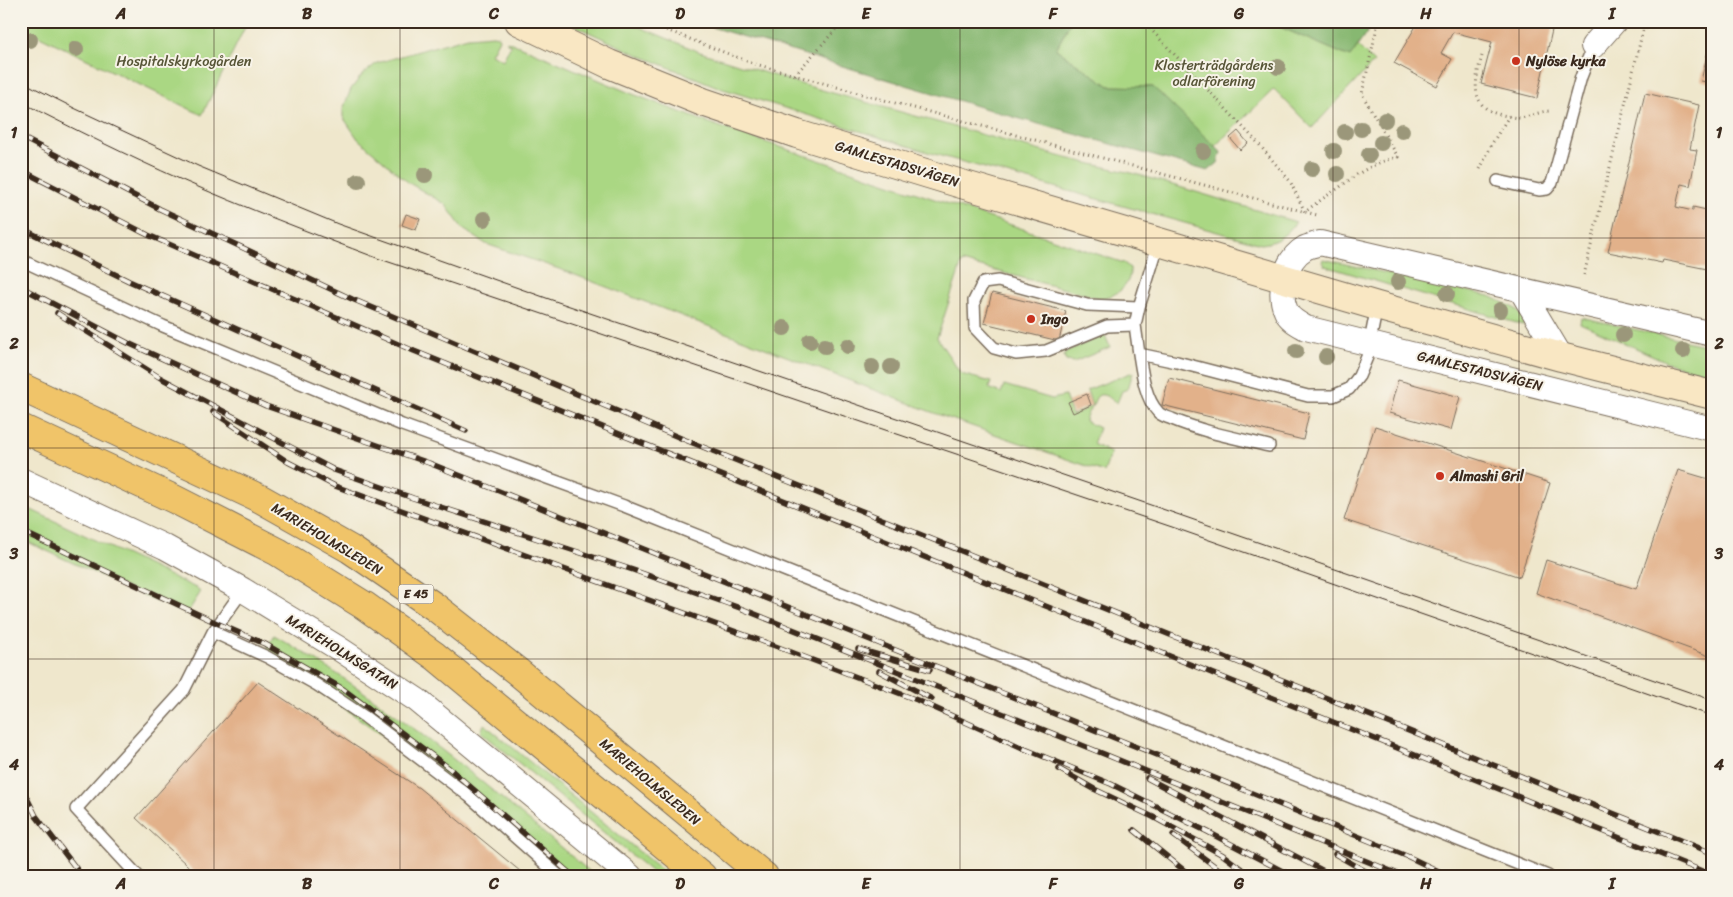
<svg xmlns="http://www.w3.org/2000/svg" width="1733" height="897" font-family="Sriracha,sans-serif">
	<style>
		.green { fill: #aad783; stroke: #728050 }
		.forest { fill: #87b871; stroke: #617148 }
		.building { fill: #e2b18a }
		.lines { fill: none; stroke-linecap: round; stroke-linejoin: round }
		.lane-casing { stroke: #7a6c5b; stroke-width: 14 }
		.street-casing { stroke: #7a6c5b; stroke-width: 26 }
		.secondary-casing { stroke: #7a6c5b; stroke-width: 30 }
		.highway-casing { stroke: #7a6c5b; stroke-width: 30 }
		.path { stroke: #7a6c5b; stroke-width: 3; stroke-dasharray: 1 4; stroke-linecap: butt }
		.lane { stroke: #fff; stroke-width: 11 }
		.street { stroke: #fff; stroke-width: 24 }
		.secondary { stroke: #f9e7c3; stroke-width: 28 }
		.highway { stroke: #f0c469; stroke-width: 28 }
		.tram { stroke: #3b2a1e; stroke-width: 1 }
		.rail-casing { stroke: #3b2a1e; stroke-width: 5.5 }
		.rail { stroke: #f7f3e8; stroke-width: 4; stroke-dasharray: 11; stroke-linecap: butt }
		.tree { fill: #9b977a }
		.grid { fill: none; stroke: #3b2a1e; stroke-width: 1; stroke-opacity: 0.55 }
		.poi-dot { fill: #c8321e; stroke: #f7f3e8; stroke-width: 2 }
		.labels { text-anchor: middle; dominant-baseline: central; stroke-width: 4; stroke-linejoin: round; paint-order: stroke }
		.shield { fill: #f7f3e8; stroke: #73665b; stroke-width: 1 }
		.shield-label { font-size: 12px; font-weight: bold; fill: #3b2a1e }
		.park-label { font-size: 14px; fill: #575537; stroke: #f7f3e8 }
		.poi-label { font-size: 14px; font-weight: bold; fill: #3b2a1e; stroke: #f7f3e8; text-anchor: start }
		.street-label { font-size: 14px; fill: #3b2a1e; stroke: #f7f3e8 }
		.neatline { fill: none; stroke: #3b2a1e; stroke-width: 2 }
		.grid-label { font-size: 16px; text-anchor: middle; font-weight: bold; fill: #3b2a1e }
	</style>
	<rect width="100%" height="100%" fill="#f7f3e8"/>
	<filter id="ink" filterUnits="userSpaceOnUse"><feTurbulence type="fractalNoise" baseFrequency=".02" numOctaves="2"/><feDisplacementMap in="SourceGraphic" scale="10" xChannelSelector="R" yChannelSelector="G"/><feConvolveMatrix kernelMatrix="1 2 1 2 8 2 1 2 1" color-interpolation-filters="sRGB"/></filter>
	<filter id="wash" filterUnits="userSpaceOnUse"><feTurbulence type="fractalNoise" baseFrequency=".0096" numOctaves="4" result="noise"/><feDisplacementMap in="SourceGraphic" scale="20" xChannelSelector="R" yChannelSelector="G"/><feGaussianBlur stdDeviation="1.12" result="paint"/><feColorMatrix in="noise" values="0 0 0 0 0 0 0 0 0 0 0 0 0 0 0 0 0 1.4 0 .05"/><feComposite in="paint" operator="in"/></filter>
	<g filter="url(#wash)">
		<rect width="100%" height="100%" fill="#efe7cc"/>
		<path class="green" d="M21,21H248L202,115L21,27Z
			M565,21H625L700,52L797,83L1066,158L1136,174L1296,222C1287,234 1277,243 1261,244L934,154L723,89L636,54Z
			M1071,21H1266L1350,57L1358,46L1374,62L1312,128L1274,89L1214,147L1153,87L1109,86L1056,49Z
			M493,35L498,36L499,39L491,54L503,60L511,45L507,43V41L630,93L709,123L1124,263L1130,268C1131,286 1117,297 1099,298L962,262L937,338L961,374L991,382L989,388L1001,393L1004,385L1052,399L1065,396L1072,415L1092,406L1087,390L1133,372L1128,389L1122,391L1117,403C1111,399 1101,390 1096,398C1094,401 1094,404 1092,406C1089,412 1086,414 1085,421L1099,428L1093,444L1111,453L1104,472L934,413L565,271L486,244L463,229L445,204L409,183L358,139L343,117V109L351,89L362,75L377,63L468,37Z
			M1323,259L1490,296L1516,309L1526,322L1523,325L1325,266L1322,262Z
			M1581,317L1712,347V374L1674,365L1580,323Z
			M1105,335L1110,347L1074,362L1066,361L1064,356L1067,351Z
			M21,505L198,589L200,593L188,612L182,611L153,600L21,539Z
			M274,635C391,702 492,790 595,876H560L398,746L273,658L267,648Z
			M484,724L669,876H657L481,732Z"/>
		<path class="forest" d="M691,21H1071L1056,49L1109,86L1153,87L1221,152L1218,163L1208,171L1017,118Z
			M1266,21H1375L1350,57Z"/>
		<g id="blocks">
			<path class="building" d="M1419,21H1554L1537,98L1481,84L1492,42L1453,32L1441,53L1452,59L1437,86L1394,63Z
				M1711,37H1712V83L1701,81Z
				M1645,93L1699,105L1690,149L1697,150L1690,186L1681,184L1676,207L1693,211V207L1711,211L1712,270L1663,260L1662,263L1608,252Z
				M1238,131L1248,143L1240,150L1230,138Z
				M406,214L420,219L416,230L402,225Z
				M992,293L1066,311L1059,341L984,323Z
				M1169,378L1309,413L1303,440L1162,405Z
				M1398,380L1460,397L1451,430L1389,413Z
				M1087,394L1091,405L1073,413L1068,402Z
				M1375,426L1550,483L1520,577L1344,520Z
				M1678,470L1712,480V657L1536,593L1546,560L1636,589Z
				M258,682L419,788L526,876H199L136,818Z"/>
		</g>
	</g>
	<g filter="url(#ink)">
		<use href="#blocks" fill-opacity="0" stroke="#7a6c5b" stroke-width="1"/>
		<g class="lines">
			<defs>
				<path id="lane" d="M1498,181L1539,190L1547,189L1552,183L1581,77L1593,46
					M1159,242L1139,307L1135,325L1139,354L1177,362L1308,396H1333L1349,389L1359,376L1367,357L1377,306
					M21,260L163,326L402,425L624,506L1548,876
					M1135,325L1107,326L1046,351L1016,354L994,348L975,328L974,301L983,283L998,281L1087,305L1139,307
					M1139,354C1142,373 1145,398 1158,412C1161,416 1168,417 1172,419C1203,432 1236,438 1269,446
					M213,632L267,657L317,685L365,717L469,796L559,876
					M138,876L76,809L184,690L213,632L243,590"/>
				<path id="street" d="M1593,46L1615,21
					M1521,290L1561,357
					M1712,334L1320,243C1315,245 1309,246 1305,248C1286,259 1277,291 1286,311C1289,319 1299,324 1306,328L1712,429
					M21,480L165,547L243,590L338,648L417,700L630,876"/>
				<path id="secondary" d="M519,21L609,64L703,102L797,134L958,183L1377,306L1561,357L1712,395"/>
				<path id="highway" d="M21,387L261,499L350,549L435,607L518,672L764,876
					M21,428L174,499L278,552L365,606L435,656L702,876"/>
			</defs>
			<use href="#lane" class="lane-casing"/>
			<use href="#street" class="street-casing"/>
			<use href="#secondary" class="secondary-casing"/>
			<use href="#highway" class="highway-casing"/>
			<path class="path" d="M643,21L752,63L869,96L1317,215
				M1143,21L1257,142L1290,181L1305,212C1316,203 1328,195 1340,187C1358,173 1375,162 1398,157L1362,94L1377,27L1381,21
				M1482,56C1475,80 1468,108 1502,115C1508,116 1514,118 1521,118C1531,116 1541,111 1551,111
				M795,75L843,21
				M1480,169L1493,142L1509,116
				M1584,275L1643,30L1657,21"/>
			<use href="#lane" class="lane"/>
			<use href="#street" class="street"/>
			<use href="#secondary" class="secondary"/>
			<use href="#highway" class="highway"/>
			<path class="tram" d="M21,81L74,108L198,166L338,224L552,300L1171,512L1712,700
				M21,102C74,129 128,156 182,180C246,208 311,233 377,258L1172,527L1712,716"/>
			<defs>
				<path id="rail" d="M21,137L160,209L352,299L461,345L683,439L1712,853
					M21,170L148,235L414,351L1712,875
					M21,228L129,281L466,431
					M21,287L128,343L266,406L429,463L1237,787L1409,857L1449,876
					M57,313L159,377L334,470L413,498L633,570L740,608L1109,756L1403,876
					M213,412L288,462L335,486L778,647L917,700L1025,749L1111,784L1208,832L1292,876
					M21,531L219,624L265,644L343,689L449,768L573,876
					M858,649L930,670
					M879,671L932,699
					M1059,769L1094,789L1153,817L1223,855L1251,876
					M1147,778L1333,876
					M21,786L36,816L82,876
					M1134,830L1191,876
					M1173,835L1228,876
					M1335,854L1374,876"/>
			</defs>
			<use href="#rail" class="rail-casing"/>
			<use href="#rail" class="rail"/>
		</g>
		<g class="tree">
			<circle cx="30" cy="40" r="8"/>
			<circle cx="76" cy="49" r="8"/>
			<circle cx="1278" cy="67" r="8"/>
			<circle cx="1385" cy="120" r="8"/>
			<circle cx="1361" cy="129" r="8"/>
			<circle cx="1402" cy="131" r="8"/>
			<circle cx="1345" cy="132" r="8"/>
			<circle cx="1381" cy="143" r="8"/>
			<circle cx="1203" cy="151" r="8"/>
			<circle cx="1334" cy="151" r="8"/>
			<circle cx="1369" cy="155" r="8"/>
			<circle cx="1312" cy="169" r="8"/>
			<circle cx="1337" cy="174" r="8"/>
			<circle cx="425" cy="175" r="8"/>
			<circle cx="358" cy="181" r="8"/>
			<circle cx="484" cy="219" r="8"/>
			<circle cx="1398" cy="282" r="8"/>
			<circle cx="1447" cy="294" r="8"/>
			<circle cx="1500" cy="310" r="8"/>
			<circle cx="784" cy="328" r="8"/>
			<circle cx="1623" cy="335" r="8"/>
			<circle cx="810" cy="341" r="8"/>
			<circle cx="825" cy="346" r="8"/>
			<circle cx="848" cy="346" r="8"/>
			<circle cx="1296" cy="351" r="8"/>
			<circle cx="1683" cy="351" r="8"/>
			<circle cx="1326" cy="357" r="8"/>
			<circle cx="872" cy="367" r="8"/>
			<circle cx="891" cy="367" r="8"/>
		</g>
	</g>
	<path class="grid" d="M214,21V876M400,21V876M587,21V876M773,21V876M960,21V876M1146,21V876M1333,21V876M1519,21V876M21,238H1712M21,448H1712M21,659H1712"/>
	<g class="poi-dot">
		<circle cx="1516" cy="61" r="5"/>
		<circle cx="1031" cy="319" r="5"/>
		<circle cx="1440" cy="476" r="5"/>
	</g>
	<g class="labels">
		<rect class="shield" x="398.5" y="584.5" width="35" height="19" rx="4"/>
		<g class="shield-label">
			<text x="416" y="594">E 45</text>
		</g>
		<g class="park-label">
			<text x="184" y="61">Hospitalskyrkogården</text>
			<text x="1214" y="65">Klosterträdgårdens<tspan x="1214" dy="16">odlarförening</tspan></text>
		</g>
		<g class="poi-label">
			<text x="1526" y="61">Nylöse kyrka</text>
			<text x="1041" y="319">Ingo</text>
			<text x="1450" y="476">Almashi Gril</text>
		</g>
		<g class="street-label">
			<text transform="translate(897 164) rotate(17)">GAMLESTADSVÄGEN</text>
			<text transform="translate(1480 371) rotate(14)">GAMLESTADSVÄGEN</text>
			<text transform="translate(327 539) rotate(31)">MARIEHOLMSLEDEN</text>
			<text transform="translate(342 652) rotate(32)">MARIEHOLMSGATAN</text>
			<text transform="translate(650 782) rotate(40)">MARIEHOLMSLEDEN</text>
		</g>
	</g>
	<rect width="1733" height="897" fill="none" stroke="#f7f3e8" stroke-width="55"/>
	<rect x="28" y="28" width="1678" height="842" class="neatline"/>
	<g class="grid-label">
		<text x="121" y="19">A</text>
		<text x="307" y="19">B</text>
		<text x="494" y="19">C</text>
		<text x="680" y="19">D</text>
		<text x="866" y="19">E</text>
		<text x="1053" y="19">F</text>
		<text x="1239" y="19">G</text>
		<text x="1426" y="19">H</text>
		<text x="1612" y="19">I</text>
		<text x="14" y="138">1</text>
		<text x="1719" y="138">1</text>
		<text x="14" y="349">2</text>
		<text x="1719" y="349">2</text>
		<text x="14" y="559">3</text>
		<text x="1719" y="559">3</text>
		<text x="14" y="770">4</text>
		<text x="1719" y="770">4</text>
		<text x="121" y="889">A</text>
		<text x="307" y="889">B</text>
		<text x="494" y="889">C</text>
		<text x="680" y="889">D</text>
		<text x="866" y="889">E</text>
		<text x="1053" y="889">F</text>
		<text x="1239" y="889">G</text>
		<text x="1426" y="889">H</text>
		<text x="1612" y="889">I</text>
	</g>
</svg>
